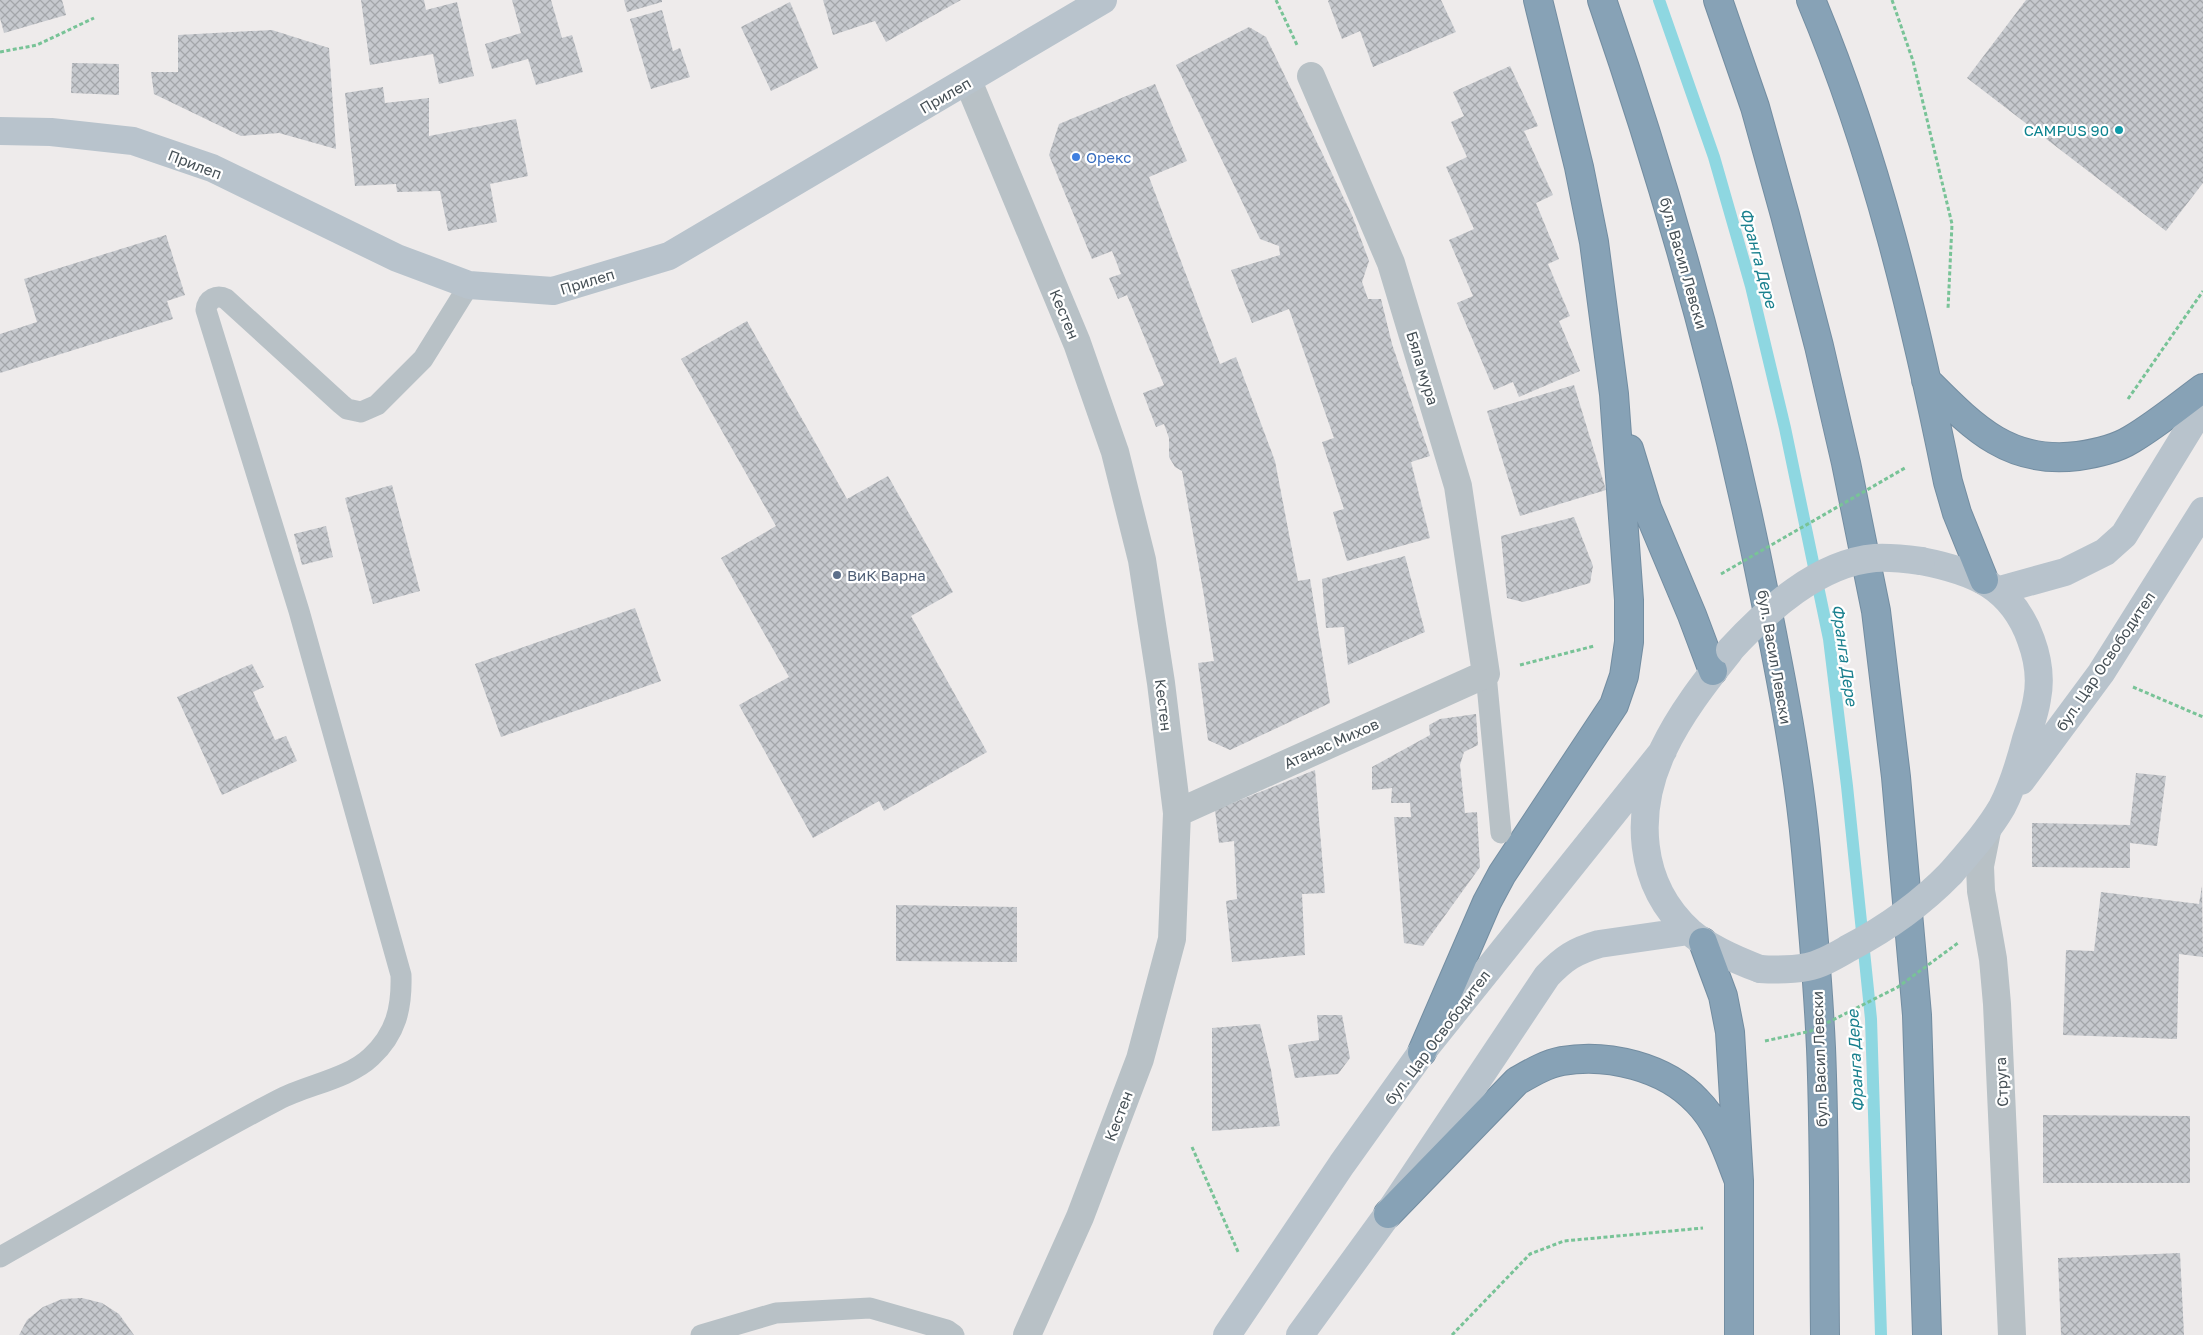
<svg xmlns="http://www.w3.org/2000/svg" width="2203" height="1335" font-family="'Golos Text',sans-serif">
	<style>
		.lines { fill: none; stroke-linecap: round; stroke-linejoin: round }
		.stream { stroke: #8ed7e1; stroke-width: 12 }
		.building { fill: url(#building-cross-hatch) }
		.highway-casing { stroke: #738da1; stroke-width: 30 }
		.path { stroke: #78c397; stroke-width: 3; stroke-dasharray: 4 2.5; stroke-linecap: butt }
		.lane { stroke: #b8c1c6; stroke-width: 21 }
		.street { stroke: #b8c1c6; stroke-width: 28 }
		.secondary { stroke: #b8c3cc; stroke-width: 28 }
		.highway { stroke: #87a2b6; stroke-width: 28 }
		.path-bridge { stroke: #78c397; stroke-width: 3; stroke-dasharray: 4 2.5; stroke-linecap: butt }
		.secondary-bridge { stroke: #b8c3cc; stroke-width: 28 }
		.culture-dot { fill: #0f9aa8; stroke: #fff; stroke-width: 2 }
		.shop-dot { fill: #3f7fe0; stroke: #fff; stroke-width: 2 }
		.service-dot { fill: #5c6f8a; stroke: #fff; stroke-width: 2 }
		.labels { text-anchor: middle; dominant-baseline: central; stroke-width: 4.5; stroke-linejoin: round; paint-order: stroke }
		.street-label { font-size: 15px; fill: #465056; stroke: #fff }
		.culture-label { font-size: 15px; fill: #0d838f; stroke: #fff; text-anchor: end }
		.shop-label { font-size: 15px; fill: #366cbe; stroke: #fff; text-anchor: start }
		.service-label { font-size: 15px; fill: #4e5e75; stroke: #fff; text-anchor: start }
		.water-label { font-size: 16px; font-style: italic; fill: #1a808e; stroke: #fff }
	</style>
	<defs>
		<pattern id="building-cross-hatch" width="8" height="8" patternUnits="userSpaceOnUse" patternTransform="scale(1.25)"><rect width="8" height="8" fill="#c6c9ce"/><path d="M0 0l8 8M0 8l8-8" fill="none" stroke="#a3a6aa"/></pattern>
	</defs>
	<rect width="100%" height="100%" fill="#eeebeb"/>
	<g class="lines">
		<path class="stream" d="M1659,0L1714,157L1751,286L1785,428L1829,639L1847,786L1871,1019L1881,1335"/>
	</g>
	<path class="building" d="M0,0H62L66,15L4,33L0,18Z
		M361,0H424L426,10L457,2L474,76L439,84L433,54L370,65Z
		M512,0H551L562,38L572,35L583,72L536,85L528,59L492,69L485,44L521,33Z
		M624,0H662V2L627,12Z
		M823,0H961L886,42L875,21L833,35Z
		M1329,0H1441L1456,32L1373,67L1360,31L1342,39L1328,1Z
		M2026,0H2203V183L2166,231L1967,78Z
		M790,2L818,68L771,91L741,27Z
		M662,10L673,51L680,48L690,77L651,89L630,19Z
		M1249,27L1266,37L1352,215L1369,261L1362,282L1368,299H1381L1392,344L1430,456L1411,462L1430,538L1347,561L1333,512L1344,509L1322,442L1334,438L1289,309L1252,323L1231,270L1280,255L1279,246L1260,239L1176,65Z
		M272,30L329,48L336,149L279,133L241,136L154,94L151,72H178V35Z
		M72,63L119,64V95L71,93Z
		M1510,66L1538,126L1524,131L1553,195L1536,203L1559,259L1548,264L1570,316L1559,321L1580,371L1519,397L1513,382L1494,390L1457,303L1473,296L1449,240L1474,229L1446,167L1467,157L1451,122L1464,116L1453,92Z
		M1155,84L1187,161L1149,177L1220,364L1236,357L1275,461L1298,581L1310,579L1330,703L1230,750L1208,740L1198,663L1214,661L1204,596L1182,471L1175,467L1169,457V438L1164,424L1156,427L1143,393L1164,385L1127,295L1118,299L1109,278L1121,274L1112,251L1092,259L1049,155L1059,124Z
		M383,87L385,103L429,98V136L516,119L528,176L490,184L497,222L448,231L440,191L397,192L396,184L355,186L345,93Z
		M166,235L185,295L167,301L173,319L0,373V334L37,322L24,279Z
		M747,321L847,499L888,476L953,592L911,616L987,752L884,811L879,801L813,838L739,705L789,677L721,558L776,526L681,359Z
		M1574,385L1606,490L1520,516L1487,411Z
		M392,485L420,591L373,604L345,498Z
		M1574,517L1593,566L1590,583L1523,602L1507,598L1501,536Z
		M326,526L333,557L302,565L294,534Z
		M1405,556L1425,632L1348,665L1344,627L1326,628L1322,579Z
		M635,608L661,681L501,737L475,664Z
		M252,664L264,687L253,692L275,740L286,736L297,761L222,795L177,697Z
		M1476,714L1478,745L1464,752L1460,765L1465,813L1477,812L1480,867L1423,946L1404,943L1394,817H1411L1410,803H1391L1392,788L1372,790V767L1430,735L1429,725L1440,719Z
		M1315,770L1325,893L1302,894L1305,955L1232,962L1226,901L1237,899L1234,841L1219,843L1215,810Z
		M2136,773L2166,776L2157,846L2130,843V868L2032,867V823L2130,825Z
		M2202,886L2203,957L2179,954L2177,1039L2063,1035L2066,950L2094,951L2101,892L2199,904Z
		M896,905L1017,907V962L896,961Z
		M1317,1015H1342L1350,1058L1338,1074L1295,1078L1288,1045L1319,1040Z
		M1260,1024L1271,1070L1280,1126L1212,1131V1028Z
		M2043,1115L2190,1116V1183H2043Z
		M2180,1253L2184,1335H2061L2058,1258Z
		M82,1298L102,1303L119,1314L134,1335H19L27,1320L43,1307L62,1299Z"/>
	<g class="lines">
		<defs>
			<path id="highway" d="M1602,0C1669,194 1724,392 1764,593C1781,678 1798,764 1806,850C1812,915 1818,982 1821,1048C1825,1143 1824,1239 1825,1335
				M1718,0L1755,107L1785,215L1819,346L1846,463L1876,611L1896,777L1917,1015L1927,1335
				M1811,0C1876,155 1915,318 1948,482L1957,513L1984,580
				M1926,380C1972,426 2008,465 2078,456C2098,453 2116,449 2132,439C2157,424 2180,405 2203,388
				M1629,449L1647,508L1692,615L1713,671
				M1703,942L1723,996L1730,1032L1739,1181V1335
				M1422,1052L1487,902L1502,874L1614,705L1624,676L1629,642V600L1614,394L1594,242L1579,167L1538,0
				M1388,1214L1517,1081C1531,1073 1546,1064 1562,1061C1608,1053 1665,1067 1697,1101C1719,1123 1728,1153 1739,1181"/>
		</defs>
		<use href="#highway" class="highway-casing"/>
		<path class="path" d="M1276,0L1297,45
			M1892,0L1913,61L1952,224L1948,309
			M0,52L37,45L94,18
			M2128,399L2203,291
			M1520,665L1594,646
			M2133,687L2203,717
			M1192,1147L1239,1254
			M1452,1335L1530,1254L1564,1241L1703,1228"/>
		<path class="lane" d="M1486,674L1501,833
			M0,1257C93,1205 184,1149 278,1100C306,1085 348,1079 371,1057C396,1034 402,1008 401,975L299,611L206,310C207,299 217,294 226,299L341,404L347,409L361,412L377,405L423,359L469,285
			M701,1335L776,1313L870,1308L947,1330L954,1335"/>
		<path class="street" d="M968,81L1077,343L1115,452L1142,560L1161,683L1177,813L1172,939L1140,1059L1080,1217L1027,1335
			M1177,813L1486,674L1458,486L1391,263L1311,76
			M1987,831L1980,866L1981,891L1993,959L1997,1004L2012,1335"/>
		<path class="secondary" d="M0,131L51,132L133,141L212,168L397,258L469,285L553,291L669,256L1103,0
			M1921,561C1973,571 2012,586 2031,640C2038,659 2041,679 2037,699C2035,713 2030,726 2026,739C2020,762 2013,786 2002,807C1988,831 1969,852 1951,873
			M2000,590L2065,572L2105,552L2124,535L2203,406
			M1729,652C1705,682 1680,714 1663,750C1634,812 1637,884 1690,932C1710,949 1736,960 1760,969
			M2021,781L2101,673L2203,511
			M1227,1335L1342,1164L1422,1052L1663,751
			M1300,1335L1388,1214L1547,976C1564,958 1575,951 1599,944L1689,931"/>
		<use href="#highway" class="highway"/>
		<path class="path-bridge" d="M1721,574L1905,468
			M1765,1041L1811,1031L1898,987L1958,943"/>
		<path class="secondary-bridge" d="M1730,650C1767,610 1818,563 1875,558C1891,557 1906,559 1921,561
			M1760,969C1776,970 1791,970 1807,967C1822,964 1835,956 1849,948C1887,928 1921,904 1951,873"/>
	</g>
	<circle class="culture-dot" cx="2119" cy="130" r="5"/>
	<circle class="shop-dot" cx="1076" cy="157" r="5"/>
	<circle class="service-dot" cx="837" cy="575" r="5"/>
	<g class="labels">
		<g class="street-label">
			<text transform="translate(945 95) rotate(-30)">Прилеп</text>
			<text transform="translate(195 164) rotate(21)">Прилеп</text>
			<text transform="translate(1684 263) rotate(74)">бул. Васил Левски</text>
			<text transform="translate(587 281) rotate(-17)">Прилеп</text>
			<text transform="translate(1065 314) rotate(67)">Кестен</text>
			<text transform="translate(1423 368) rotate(73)">Бяла мура</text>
			<text transform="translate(1775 657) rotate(80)">бул. Васил Левски</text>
			<text transform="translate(2105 661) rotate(-56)">бул. Цар Освободител</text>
			<text transform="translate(1164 705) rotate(83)">Кестен</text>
			<text transform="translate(1331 743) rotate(-24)">Атанас Михов</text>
			<text transform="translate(1437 1037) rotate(-53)">бул. Цар Освободител</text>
			<text transform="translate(1819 1059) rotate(-92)">бул. Васил Левски</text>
			<text transform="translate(2001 1082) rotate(-93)">Струга</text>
			<text transform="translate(1118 1116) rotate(-69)">Кестен</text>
		</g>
		<g class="culture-label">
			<text x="2109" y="130">CAMPUS 90</text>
		</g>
		<g class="shop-label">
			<text x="1086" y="157">Орекс</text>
		</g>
		<g class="service-label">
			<text x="847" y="575">ВиК Варна</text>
		</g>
		<g class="water-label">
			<text transform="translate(1759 258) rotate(75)">Франга Дере</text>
			<text transform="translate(1845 655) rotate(82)">Франга Дере</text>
			<text transform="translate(1855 1061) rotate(-93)">Франга Дере</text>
		</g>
	</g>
</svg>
